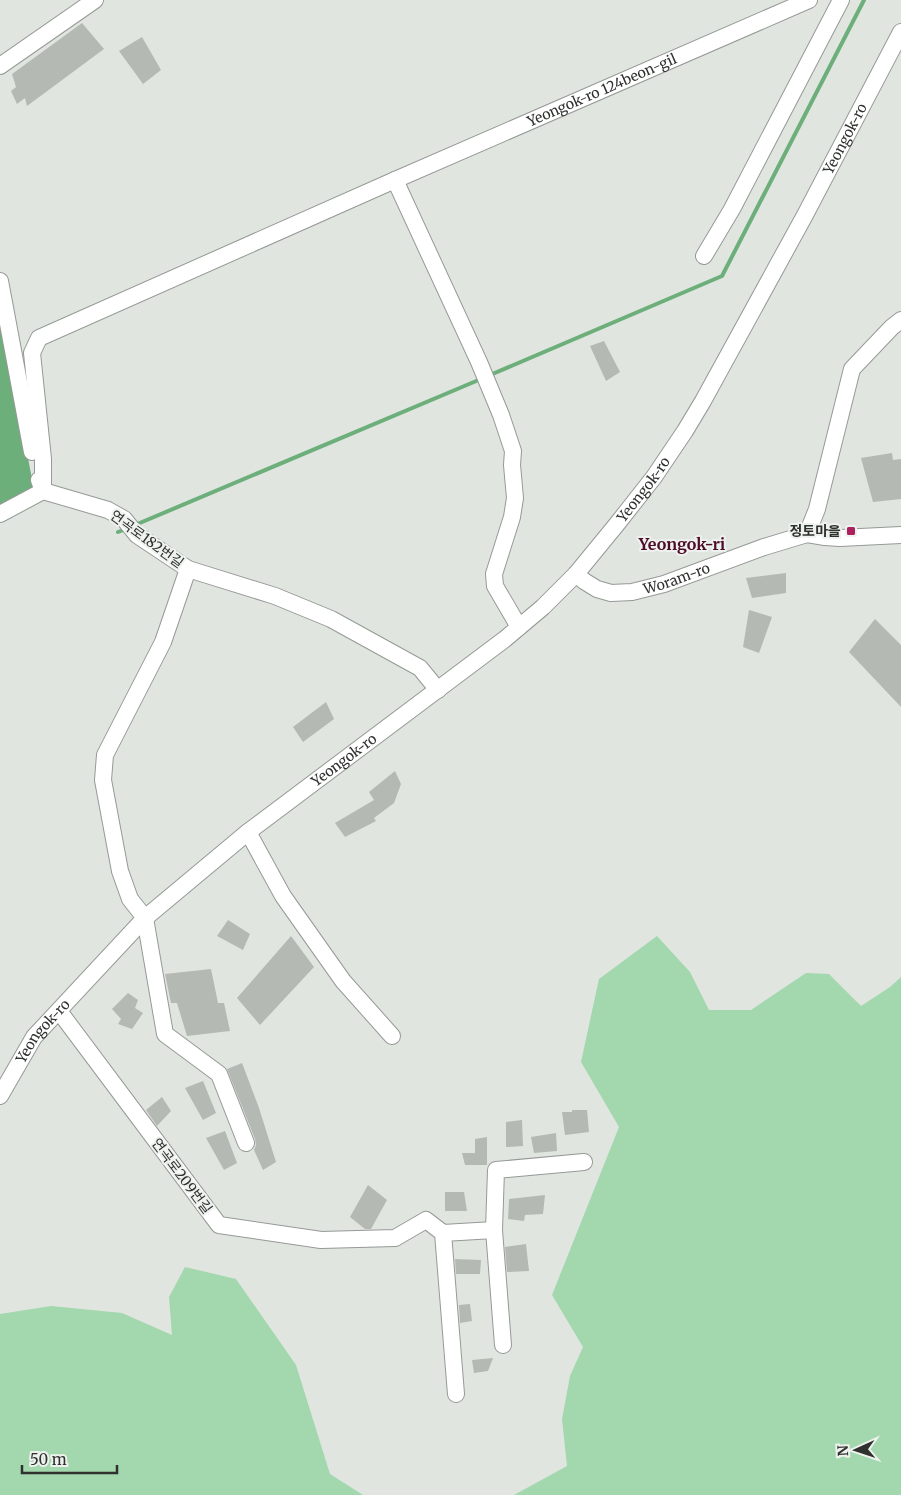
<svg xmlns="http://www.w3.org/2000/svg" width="901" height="1495" font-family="Merriweather,'Noto Sans KR',serif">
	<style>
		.green { fill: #a3d7ad }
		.water { fill: #6daf7b }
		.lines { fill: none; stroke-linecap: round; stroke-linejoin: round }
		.stream { stroke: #6daf7b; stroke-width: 4 }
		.building { fill: #b4b9b4 }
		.minor-casing { stroke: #959a96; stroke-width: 18 }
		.minor { stroke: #fff; stroke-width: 16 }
		.poi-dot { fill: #ad205e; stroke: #edf2ee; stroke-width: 2 }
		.labels { text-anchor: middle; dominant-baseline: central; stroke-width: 4; stroke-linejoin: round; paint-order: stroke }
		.street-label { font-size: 14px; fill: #2f312f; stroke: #edf2ee }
		.poi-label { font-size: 14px; font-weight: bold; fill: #2f312f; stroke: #edf2ee; text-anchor: end }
		.quarter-label { font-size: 16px; font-weight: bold; fill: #4f0c29; stroke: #edf2ee }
	</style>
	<rect width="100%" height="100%" fill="#e0e5e0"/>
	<path class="green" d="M657,936L690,972L709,1010H751L806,973L829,974L861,1006L890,987L901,977V1495H514L567,1466L562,1419L570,1376L583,1347L552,1295L619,1127L581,1062L599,979Z
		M185,1267L236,1279L296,1365L330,1474L363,1495H0V1314L51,1306L122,1313L172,1335L169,1297Z"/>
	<path class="water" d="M0,314L33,484V496L0,510Z"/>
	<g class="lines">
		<path class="stream" d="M490,375L722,276L864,0
			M135,525L481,379
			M118,532L126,529"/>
	</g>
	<path class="building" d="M82,23L104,49L27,106L25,98L17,104L11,91L16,87L12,74Z
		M142,37L161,70L143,84L119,51Z
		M604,341L620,372L606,381L590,346Z
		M892,453L893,460L901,459V499L873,502L861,458Z
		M786,573V593L752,598L746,578Z
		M749,610L772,617L759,653L743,647Z
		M875,619L901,645V707L849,652Z
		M326,702L334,719L303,742L293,727Z
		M395,771L401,784L394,803L374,818L376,821L345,837L335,823L374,800L369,792Z
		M228,920L250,934L243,950L217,936Z
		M291,936L314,967L260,1025L237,998Z
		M211,969L218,1003H224L230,1031L187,1036L177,1003H171L165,974Z
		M128,993L138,1000L135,1008L143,1013L132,1029L118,1024L121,1019L112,1009Z
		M242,1063L259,1108L276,1162L263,1170L254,1150L256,1145L255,1139L227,1069Z
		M203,1081L216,1113L203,1120L185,1088Z
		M162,1097L171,1111L157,1126L146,1110Z
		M572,1110H587L589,1132L565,1135L562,1112H572Z
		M522,1120L523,1146L506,1147V1122Z
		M225,1131L237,1163L224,1170L206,1138Z
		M556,1133L557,1151L534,1153L531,1137Z
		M487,1137V1165H465L462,1153H475V1139Z
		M368,1185L387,1200L371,1229H365L350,1217Z
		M445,1192H464L467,1211H445Z
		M545,1195L543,1214L525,1215L524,1221L508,1219L509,1199Z
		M526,1244L529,1271L507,1272L505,1247Z
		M455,1259L481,1260L480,1274H456Z
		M470,1304L472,1321L460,1323L459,1305Z
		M493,1358L488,1371L474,1373L472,1360Z"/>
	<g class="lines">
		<defs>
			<g id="minor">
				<path d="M0,66L95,0"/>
				<path d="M395,180L479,362L501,415L513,451L512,465L515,498L512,517L494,574L495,586L519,627"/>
				<path d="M704,256L732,209L841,0"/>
				<path d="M0,281L32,452"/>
				<path d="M39,480L43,491L108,510L124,519L137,535L188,569L275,596L331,619L420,668L438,690"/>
				<path id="s1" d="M0,514L43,491V459L32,353L39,338L395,180L809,0"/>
				<path d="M807,534L817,509L852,369L892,327L901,320"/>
				<path d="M188,569L163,642L105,755L103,780L120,871L130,899L145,918L165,1034L219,1074L246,1143"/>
				<path id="s2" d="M576,574L584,581L597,589L611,593L632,592L664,584L764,547L807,534L825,537L840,538L901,535"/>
				<path d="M248,832L283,896L343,981L392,1036"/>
				<path d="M59,1011L219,1225L321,1240L395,1238L426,1220L443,1233L494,1230"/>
				<path id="s3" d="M0,1096L34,1037L145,918L248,832L505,639L543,607L576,574L617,524L654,477L685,431L703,401L805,215L901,32"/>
				<path d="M443,1233L456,1394"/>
				<path d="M503,1345L494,1230L496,1170L584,1162"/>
			</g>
		</defs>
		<use href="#minor" class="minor-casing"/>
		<use href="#minor" class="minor"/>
	</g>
	<rect class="poi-dot" x="846" y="526" width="10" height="10" rx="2.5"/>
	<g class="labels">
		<g class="street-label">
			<text stroke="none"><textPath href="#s1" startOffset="819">Yeongok-ro 124beon-gil</textPath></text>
			<text stroke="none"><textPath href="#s3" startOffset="1296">Yeongok-ro</textPath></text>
			<text stroke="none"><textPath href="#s3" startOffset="891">Yeongok-ro</textPath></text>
			<text transform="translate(147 539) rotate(36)">연곡로182번길</text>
			<text stroke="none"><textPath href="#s2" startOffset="108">Woram-ro</textPath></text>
			<text stroke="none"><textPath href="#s3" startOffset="485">Yeongok-ro</textPath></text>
			<text stroke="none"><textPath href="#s3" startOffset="78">Yeongok-ro</textPath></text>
			<text transform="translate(182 1176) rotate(53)">연곡로209번길</text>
		</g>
		<g class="poi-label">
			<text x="841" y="531">정토마을</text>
		</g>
		<g class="quarter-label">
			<text x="682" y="544">Yeongok-ri</text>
		</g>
	</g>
	<g transform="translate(856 1450) rotate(267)" stroke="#edf2ee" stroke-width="4" paint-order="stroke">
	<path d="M0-4L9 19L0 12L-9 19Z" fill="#2f312f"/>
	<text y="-8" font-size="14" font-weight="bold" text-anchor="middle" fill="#2f312f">N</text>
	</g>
	<path d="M22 1465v8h95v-8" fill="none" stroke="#2f312f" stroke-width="2.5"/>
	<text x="30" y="1465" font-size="15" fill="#2f312f" stroke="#edf2ee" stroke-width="4" paint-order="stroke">50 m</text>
</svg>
